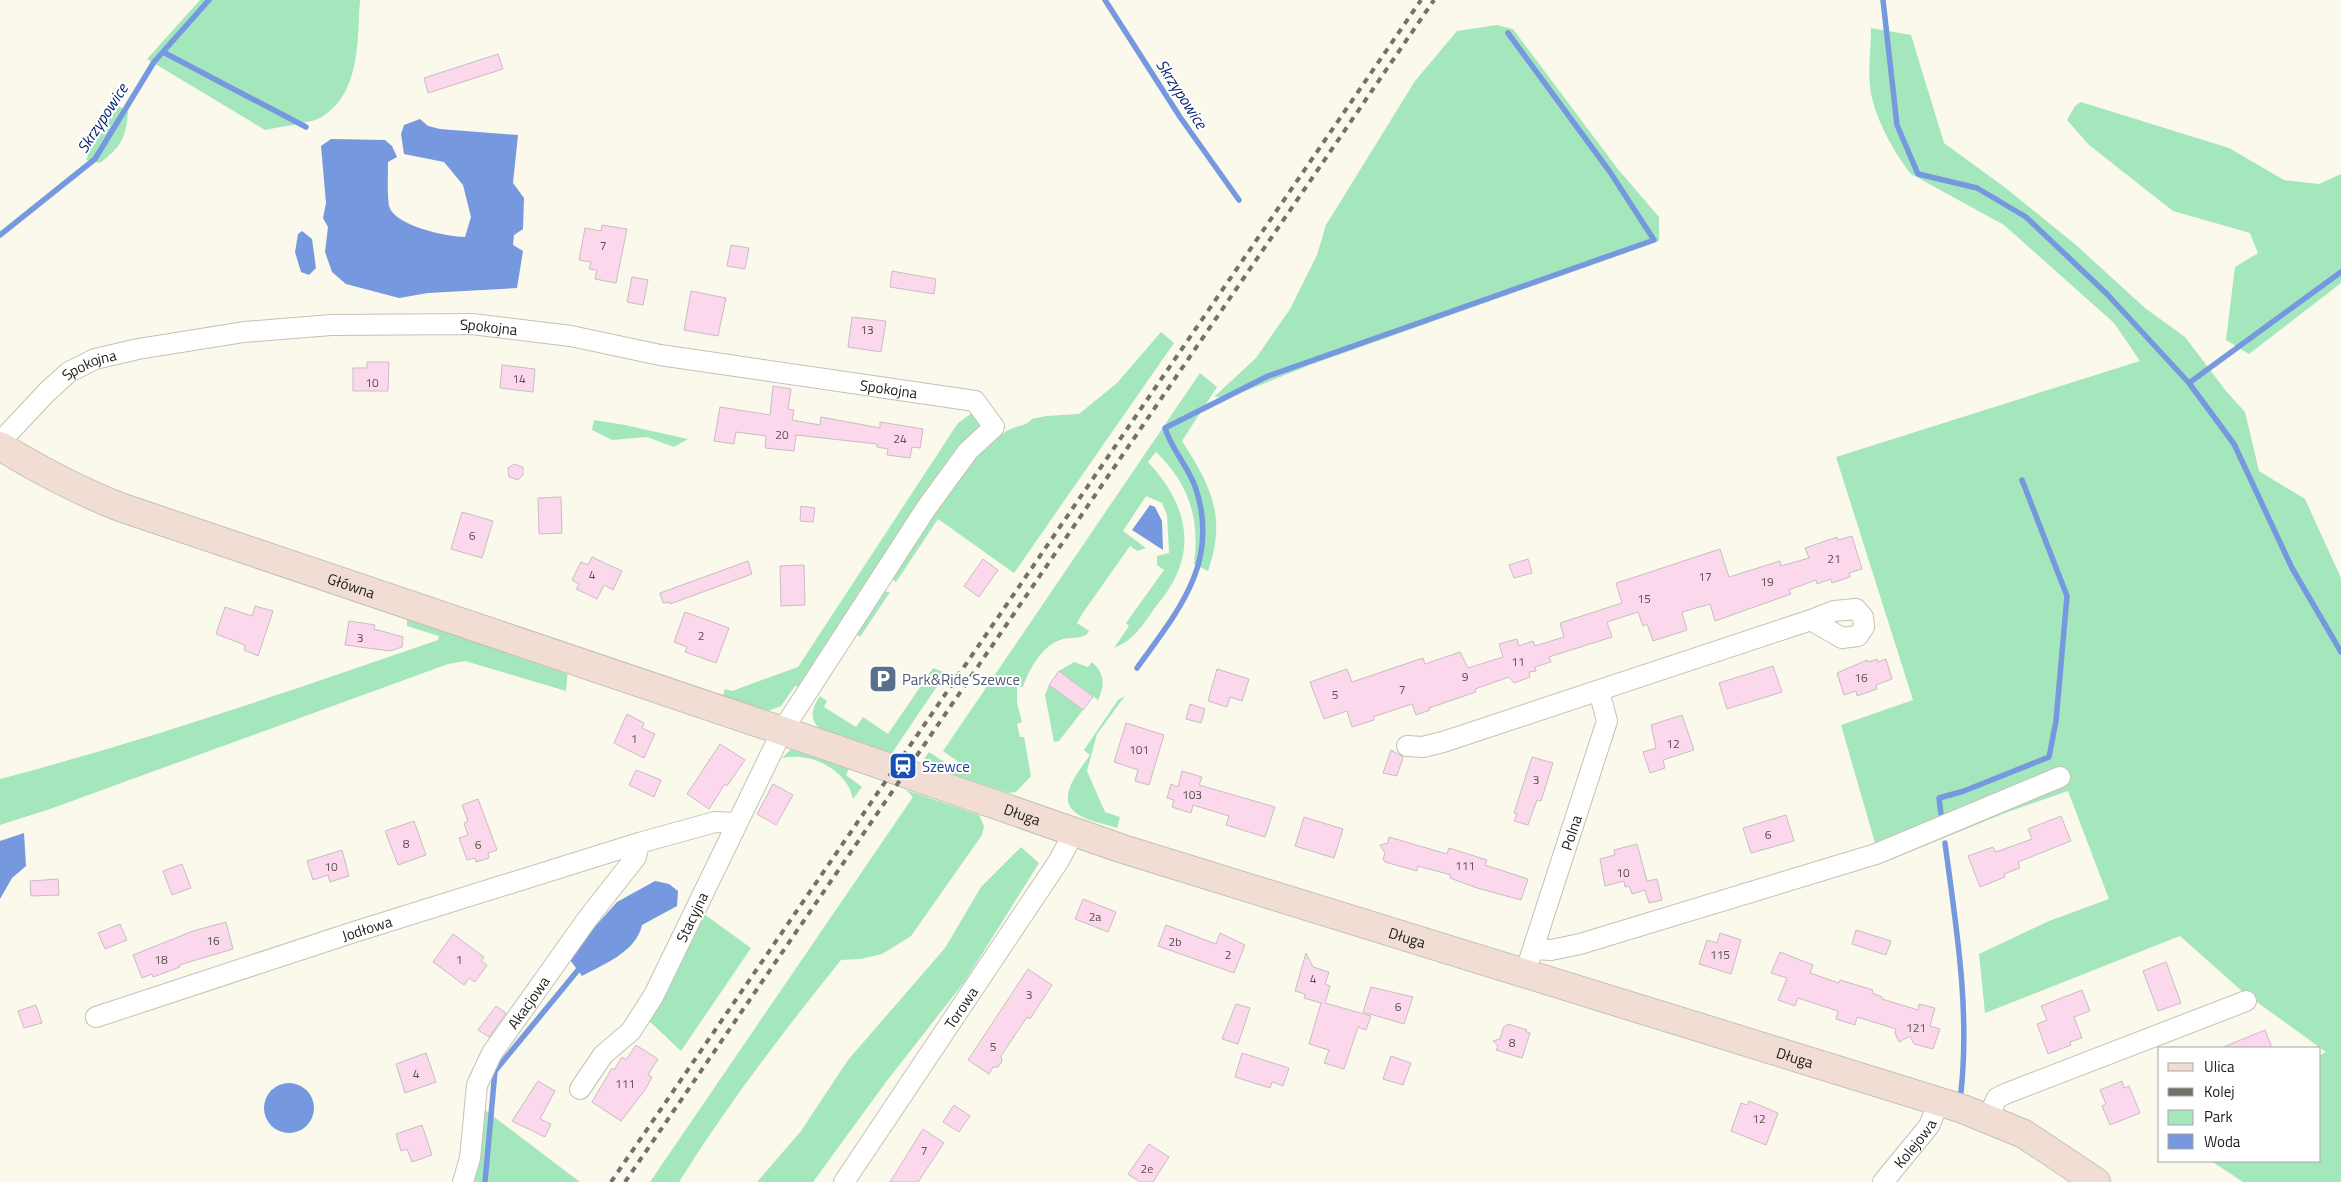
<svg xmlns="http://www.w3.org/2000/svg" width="2341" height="1182" font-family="'Titillium Web',sans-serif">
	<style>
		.green { fill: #a5e7bd }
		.water { fill: #7598df }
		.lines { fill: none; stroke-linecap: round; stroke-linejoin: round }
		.stream { stroke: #7598df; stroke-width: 5.5 }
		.building { fill: #fbd8eb; stroke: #c9bdc4 }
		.street-casing { stroke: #c4c1b5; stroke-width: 22 }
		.secondary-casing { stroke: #c4c1b5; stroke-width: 30 }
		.street { stroke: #fff; stroke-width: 20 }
		.secondary { stroke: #f2ddd4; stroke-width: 28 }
		.rail { stroke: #73716a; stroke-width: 4; stroke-dasharray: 6 6; stroke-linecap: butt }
		.labels { text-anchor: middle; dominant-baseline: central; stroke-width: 4; stroke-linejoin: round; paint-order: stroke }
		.number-label { font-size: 12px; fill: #584f50 }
		.street-label { font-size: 15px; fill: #22211d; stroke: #fff }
		.service-label { font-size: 15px; fill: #4e5e75; stroke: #fff; text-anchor: start }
		.transit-label { font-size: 15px; fill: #164399; stroke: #fff; text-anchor: start }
		.water-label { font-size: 16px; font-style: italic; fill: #062375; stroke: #fff }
	</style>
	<rect width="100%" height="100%" fill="#fbf8ec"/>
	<path class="green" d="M200,0H360C357,41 361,92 322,117C312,123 278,127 265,130L147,59Z
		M1497,25L1513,29L1617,168L1659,217V241L1310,365L1230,397H1214L1256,358L1290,309L1317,255L1326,225L1415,81L1457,31Z
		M1871,28L1911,35L1944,143L2007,189L2076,245L2145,308L2185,337L2226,391L2245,412L2259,471L2305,499L2341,578V1182H2243L2211,1161H2320V1055L2326,1052L2243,992L2180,936L1985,1013L1979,954L2049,921L2109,899L2068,791L2005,813L1890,860L1875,843L1841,725L1913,700L1836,457L2140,361L2114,323L2004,225L1911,174C1894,153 1872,113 1870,86C1868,67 1871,47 1871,28Z
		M2081,102L2229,148L2284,180L2319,184L2341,174V283L2249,354L2226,340L2235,267L2258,253L2250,233L2173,211L2089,145L2067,120L2075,106Z
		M119,106L128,112C126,138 121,147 100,163L86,160L92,145L114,109Z
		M1161,332L1174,343L1014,573L938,519L896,582L888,576L973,457C990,450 998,434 1011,429C1018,425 1027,426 1032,419L1046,416L1079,414L1117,383Z
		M1200,373L1217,387L1182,441C1211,486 1227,517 1208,571L1194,564C1200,518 1189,484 1156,452L1148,462C1179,495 1197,536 1174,580C1169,590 1161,600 1154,609C1142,626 1134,640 1114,648L1129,626L1126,623L1164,570L1157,565V556L1169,553L1167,515L1162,503L1146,496L1123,531L1146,548L1137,551L1130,546L1082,614L1077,623L1089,631L1086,635C1078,639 1071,637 1063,639C1043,644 1029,669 1023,687H1017V703L1022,722L1017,724L1020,737H1024L1031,776L1016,792L1009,793L951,774L960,763L943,751Z
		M975,411L987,425L800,687L795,686L781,706L768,711L723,696L725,689L732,691L798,667L958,423Z
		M594,420L625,425L688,439L674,447L647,437L612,440L592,430Z
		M879,591L890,592L860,637L857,634Z
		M407,616L568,669L566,691L465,661L448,664L50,809L0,825V779C148,740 293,690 438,640L439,636L407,626Z
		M1074,662L1088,667L1092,662C1105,673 1105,686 1098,700L1059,671Z
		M933,668L946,673L892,753L824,731C808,722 811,709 820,696L827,701L824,707L856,727L863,717L888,734Z
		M1049,685L1083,710L1059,741L1054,742L1045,695Z
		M1125,696L1097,734L1087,771L1105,812L1120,817L1117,828C1105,824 1086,821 1076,813C1055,797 1080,770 1090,755L1084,750L1118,700Z
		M791,749L849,769L846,775L862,787L853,799C847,769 810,752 782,758Z
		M929,752L949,765L945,772L922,762Z
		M906,790L979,815L984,826L982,835L911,936L882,954L860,959L841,960C783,1032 728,1104 679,1182H650L913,797Z
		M1021,847L1039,863L965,981L886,1082L813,1182H757L801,1131L848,1060L945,948L981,887Z
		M704,914L751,948L681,1051L648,1020Z
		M481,1107L580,1182H473Z"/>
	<path class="water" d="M420,119L428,126L440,129L518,135L513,183L524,198L523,229L514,235L513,245L523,251L517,288L428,293L399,298L346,284L332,272L325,252L328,227L323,218L326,203L321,146L331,139L385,140L392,146L397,157L388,162C388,176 387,192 389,206C394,226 448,237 465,237L471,217L463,185L444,162L404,154L401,134L404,125Z
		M302,231L312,239L316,268L309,275L301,272L295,252L298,234Z
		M1150,505L1155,507L1162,521L1163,550L1132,530Z
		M24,833L26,866L12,878L0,899V841Z
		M655,881L669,884L678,891L677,906L642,925C636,952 604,964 582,976L570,960L591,931L617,902Z
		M264 1108a25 25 0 1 1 50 0a25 25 0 1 1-50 0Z"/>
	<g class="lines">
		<path class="stream" d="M1105,0L1180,117L1239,200
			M1883,0L1897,125L1918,174L1977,188L2026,217L2107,294L2189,383L2234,444L2292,568L2341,652
			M163,52L306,127
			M0,235L95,159L154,62L209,0
			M2189,383L2341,272
			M1137,668C1178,611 1220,563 1196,489C1189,467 1172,451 1165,428L1268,376L1654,240L1610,172L1508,33
			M1941,814L1939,798L1964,791L2049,757L2056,721L2067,596L2022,480
			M1945,843C1956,926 1970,1008 1961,1092
			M485,1182L495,1071L583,964"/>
	</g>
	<path class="building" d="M498,54L503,69L428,93L424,78Z
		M602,225L627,229L616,283L595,279L597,270L589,269L591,262L579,260L585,228L601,231Z
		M731,245L749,248L745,269L727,266Z
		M892,271L936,279L934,294L890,287Z
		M632,277L648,280L643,305L627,302Z
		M691,291L726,298L718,336L684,330Z
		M852,317L886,321L881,352L848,347Z
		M367,362H389L388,391H353V368H367Z
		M502,365L535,369L533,392L500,388Z
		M773,386L791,389L788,409L794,410L792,420L820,425L821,417L880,428V422L923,429L920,448L912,447L910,458L887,455L888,449L877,447V444L796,435L794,451L765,448L766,436L736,432L734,444L714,441L720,407L770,415Z
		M514,464L523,467V475L518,480L509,477L508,468Z
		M561,497L562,533L539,534L538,498Z
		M801,506L815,508L813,522L800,521Z
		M462,512L493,521L482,558L451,549Z
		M1852,536L1862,569L1849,573L1850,577L1832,583L1831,579L1817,584L1816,580L1789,590L1791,594L1715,621L1710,604L1682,612L1687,630L1653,641L1647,624L1643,626L1638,612L1607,622L1612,637L1549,657L1551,662L1535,667L1536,671L1529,672L1530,677L1514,683L1509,677L1475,689L1476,692L1429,708L1430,710L1416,715L1412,704L1373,717L1374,720L1352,727L1347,711L1324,719L1310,682L1347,669L1352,682L1423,658L1425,664L1460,652L1468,668L1503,657L1499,644L1517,639L1519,646L1533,641L1535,646L1564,637L1560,623L1622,603L1616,583L1629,579L1720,549L1729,577L1780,561L1781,566L1809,558L1805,548L1837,537L1838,540Z
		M592,557L622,571L613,590L604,585L597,599L576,589L579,584L572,580L581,562L588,565Z
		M983,559L998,570L979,597L964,586Z
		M1528,559L1532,573L1514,578L1509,565Z
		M748,561L752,574L670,604L669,602L663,603L660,593Z
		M804,565L805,605L781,606L780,566Z
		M255,606L273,611L258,656L244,650L245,645L216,634L225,607L252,616Z
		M685,612L729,628L716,663L685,652L687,647L674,642Z
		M349,621L375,625L374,629L403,637L402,647L390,651L345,645Z
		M1877,659L1878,662L1886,659L1892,679L1876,685L1877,689L1857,696L1856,691L1844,695L1837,673L1867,660L1868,662Z
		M1773,666L1782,692L1727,709L1719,683Z
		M1217,669L1249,679L1242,701L1230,697L1227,707L1208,701Z
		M1059,671L1093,697L1083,710L1049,685Z
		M1190,704L1205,709L1201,723L1186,719Z
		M627,714L644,723L642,728L655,734L644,758L614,743Z
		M1682,715L1694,750L1663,760L1665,768L1650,773L1643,752L1656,748L1651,725Z
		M1126,723L1164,735L1149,785L1135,781L1138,770L1114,762Z
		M720,744L745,760L727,786L725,784L709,809L687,794Z
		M1391,750L1403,757L1397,776L1383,773Z
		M1532,757L1553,763L1541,801L1537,800L1528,825L1514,821L1517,814L1514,813Z
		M636,770L661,780L654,797L629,785Z
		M1182,771L1202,777L1199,785L1275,807L1265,837L1226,825L1229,816L1193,805L1191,813L1172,807L1174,800L1167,798L1171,784L1178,787Z
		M773,784L793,795L776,825L757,814Z
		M478,799L497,850L488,853L489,858L476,862L475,858L467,860L459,838L468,835L464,823L468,821L462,805Z
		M1786,815L1794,841L1751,853L1743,828Z
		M2061,816L2071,841L2018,862L2020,868L2004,874L2005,877L1980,887L1968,856L1993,847L1996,852L2032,839L2028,829Z
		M1304,817L1343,829L1334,858L1295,846Z
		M414,821L426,855L398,865L385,831Z
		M1389,837L1447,854L1449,848L1487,860L1485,865L1528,879L1521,900L1477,888L1450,878L1451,875L1418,866L1417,871L1385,862L1383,859L1385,853L1380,845L1388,843Z
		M1637,844L1647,881L1657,879L1662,900L1649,903L1645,890L1632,894L1629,886L1625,887L1624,881L1605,886L1600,859L1615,855L1614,850Z
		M342,850L349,876L330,882L328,875L313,880L307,861Z
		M182,864L191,888L172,895L163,871Z
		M58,879L59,895L31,896L30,881Z
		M1083,899L1116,912L1108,932L1075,919Z
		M226,922L233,949L179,965L180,967L153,977L152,974L142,978L133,955L193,931Z
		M120,924L127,940L105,949L98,933Z
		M1166,925L1216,944L1220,933L1245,945L1234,973L1158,946Z
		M1856,930L1891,941L1886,955L1852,944Z
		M1720,933L1741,940L1731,974L1699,964L1707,940L1717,943Z
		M453,934L484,957L481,961L487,965L475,982L469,978L464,985L433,962Z
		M1780,952L1813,965L1810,973L1839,983L1840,980L1873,990L1872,993L1882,997V999L1918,1010L1919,1004L1935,1008L1930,1026L1940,1029L1933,1049L1914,1044L1910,1036L1899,1042L1895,1033L1896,1029L1857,1017L1855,1025L1836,1019L1838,1011L1798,998L1795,1006L1778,1000L1787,978L1771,973Z
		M1306,953L1313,967L1329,972L1325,984L1330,986L1325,1003L1371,1016L1366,1030L1358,1027L1344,1069L1324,1063L1329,1050L1309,1044L1321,1003L1304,998L1305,994L1295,991Z
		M2166,962L2181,1003L2158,1011L2143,971Z
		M1028,969L1052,985L1030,1019L1027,1017L1001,1056L1002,1061L998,1067H993L989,1074L968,1060Z
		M1371,987L1413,997L1404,1024L1363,1012Z
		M2082,990L2090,1011L2074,1017L2082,1038L2070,1042L2071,1045L2048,1054L2037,1024L2047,1020L2041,1006Z
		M1236,1004L1250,1008L1238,1044L1222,1039Z
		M36,1005L42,1023L24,1028L18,1011Z
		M496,1006L506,1013L489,1037L478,1030Z
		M1508,1024L1527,1030L1526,1032L1530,1033L1522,1058L1496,1050L1498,1046L1493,1041L1500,1039L1503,1028Z
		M2265,1030L2272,1048H2221Z
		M636,1045L658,1059L648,1075L652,1077L645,1090L621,1121L592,1102L612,1068L614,1070L622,1057L626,1060Z
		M426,1053L436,1082L405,1093L396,1064Z
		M1242,1053L1289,1068L1283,1086L1272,1082L1270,1088L1235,1077Z
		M1391,1056L1411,1063L1403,1085L1383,1079Z
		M538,1081L555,1091L540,1119L551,1124L545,1137L512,1121Z
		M2122,1081L2124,1088L2129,1086L2140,1113L2110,1125L2102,1106L2106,1104L2100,1090Z
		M1749,1101L1778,1113L1766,1145L1731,1131L1741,1103L1747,1105Z
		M954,1105L970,1116L959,1132L943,1122Z
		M422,1125L432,1155L412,1162L407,1149L401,1151L396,1134Z
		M923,1129L944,1143L918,1182H890Z
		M1149,1144L1169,1157L1153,1182H1140L1128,1174Z"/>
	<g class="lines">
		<defs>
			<g id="street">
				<path id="s1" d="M0,442L47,392L69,372L95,359L138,349L244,332L331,325L472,324L571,336L660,355L975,401L994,427L968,451L925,510L782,731L654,995L631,1031L603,1055L580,1089"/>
				<path d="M1407,746L1423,747L1443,742L1811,620L1842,638L1858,636L1864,627L1863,617L1856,609L1834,611L1811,620"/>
				<path d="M1534,949L1551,950L1580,944L1876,854L2060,777"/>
				<path id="s2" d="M1529,961L1607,721L1599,691"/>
				<path id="s3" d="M96,1017L351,933L639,843L715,822L737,823"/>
				<path d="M1987,1119L1997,1098L2005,1094L2246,1001"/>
				<path id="s4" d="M463,1182L470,1158L477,1085L492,1053L588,918L636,857L639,843"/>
				<path id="s5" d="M844,1182L1058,862L1075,831"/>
				<path id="s6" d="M1883,1182L1929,1126L1939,1102"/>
			</g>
			<g id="secondary">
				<path id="s7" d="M0,446C39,470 77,490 120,507L830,747L1123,849L1963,1109L2024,1134L2096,1182"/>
			</g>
		</defs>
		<use href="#street" class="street-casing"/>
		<use href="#secondary" class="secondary-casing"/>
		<use href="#street" class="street"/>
		<use href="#secondary" class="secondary"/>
		<path class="rail" d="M611,1182L1421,0
			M625,1182L1434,0"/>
	</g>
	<defs>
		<symbol id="parking-square" viewBox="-11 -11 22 22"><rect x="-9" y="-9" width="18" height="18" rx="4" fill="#5c6f8a" stroke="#fff"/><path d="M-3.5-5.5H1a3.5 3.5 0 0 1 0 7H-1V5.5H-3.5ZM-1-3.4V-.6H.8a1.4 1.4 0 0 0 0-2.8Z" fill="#fff"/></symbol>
		<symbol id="station-square" viewBox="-11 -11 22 22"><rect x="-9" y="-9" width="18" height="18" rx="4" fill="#1a4fb4" stroke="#fff"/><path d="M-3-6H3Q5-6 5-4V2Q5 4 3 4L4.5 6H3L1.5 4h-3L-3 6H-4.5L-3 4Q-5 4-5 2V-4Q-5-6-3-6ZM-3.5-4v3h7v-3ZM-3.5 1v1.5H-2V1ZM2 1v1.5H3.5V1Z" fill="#fff"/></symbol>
	</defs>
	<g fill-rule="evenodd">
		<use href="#parking-square" x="867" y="663" width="32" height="32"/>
		<use href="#station-square" x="887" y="750" width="32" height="32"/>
	</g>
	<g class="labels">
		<g class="number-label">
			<text x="603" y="245">7</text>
			<text x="867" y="329">13</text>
			<text x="519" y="378">14</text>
			<text x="372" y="382">10</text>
			<text x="782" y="434">20</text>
			<text x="900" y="438">24</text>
			<text x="472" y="535">6</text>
			<text x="1834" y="558">21</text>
			<text x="592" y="574">4</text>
			<text x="1705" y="576">17</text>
			<text x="1767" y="581">19</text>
			<text x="1644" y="598">15</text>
			<text x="701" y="635">2</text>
			<text x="360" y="637">3</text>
			<text x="1518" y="661">11</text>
			<text x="1465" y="676">9</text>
			<text x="1861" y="677">16</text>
			<text x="1402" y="689">7</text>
			<text x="1335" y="694">5</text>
			<text x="634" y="738">1</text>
			<text x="1673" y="743">12</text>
			<text x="1139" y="749">101</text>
			<text x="1536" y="779">3</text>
			<text x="1192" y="794">103</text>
			<text x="1768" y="834">6</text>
			<text x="406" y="843">8</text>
			<text x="478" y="844">6</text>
			<text x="1465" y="865">111</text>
			<text x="331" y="866">10</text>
			<text x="1623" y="872">10</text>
			<text x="1095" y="916">2a</text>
			<text x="213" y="940">16</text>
			<text x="1175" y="941">2b</text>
			<text x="1228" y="954">2</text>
			<text x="1720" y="954">115</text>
			<text x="161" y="959">18</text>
			<text x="459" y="959">1</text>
			<text x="1313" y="978">4</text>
			<text x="1029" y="994">3</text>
			<text x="1398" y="1006">6</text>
			<text x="1916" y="1027">121</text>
			<text x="1512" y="1042">8</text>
			<text x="993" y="1046">5</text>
			<text x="416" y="1073">4</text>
			<text x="625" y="1083">111</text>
			<text x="1759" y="1118">12</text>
			<text x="924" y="1150">7</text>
			<text x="1147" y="1168">2e</text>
		</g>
		<g class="street-label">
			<text stroke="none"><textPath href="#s1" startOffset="524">Spokojna</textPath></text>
			<text stroke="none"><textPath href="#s1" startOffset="120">Spokojna</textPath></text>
			<text stroke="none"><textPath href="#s1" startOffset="929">Spokojna</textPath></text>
			<text stroke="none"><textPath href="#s7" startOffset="379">Główna</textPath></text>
			<text stroke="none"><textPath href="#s7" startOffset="1088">Długa</textPath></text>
			<text stroke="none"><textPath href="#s2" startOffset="135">Polna</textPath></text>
			<text transform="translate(692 917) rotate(-64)">Stacyjna</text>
			<text stroke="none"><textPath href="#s3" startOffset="285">Jodłowa</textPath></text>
			<text stroke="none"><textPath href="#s7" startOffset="1492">Długa</textPath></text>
			<text stroke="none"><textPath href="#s4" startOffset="196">Akacjowa</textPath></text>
			<text stroke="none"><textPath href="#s5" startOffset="210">Torowa</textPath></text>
			<text stroke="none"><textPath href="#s7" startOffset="1898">Długa</textPath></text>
			<text stroke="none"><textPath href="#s6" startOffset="50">Kolejowa</textPath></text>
		</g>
		<g class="service-label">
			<text x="902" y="679">Park&amp;Ride Szewce</text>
		</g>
		<g class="transit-label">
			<text x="922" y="766">Szewce</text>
		</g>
		<g class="water-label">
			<text transform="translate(1182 94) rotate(57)">Skrzypowice</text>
			<text transform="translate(102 118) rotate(-57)">Skrzypowice</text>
		</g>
	</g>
	<rect x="2158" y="1047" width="162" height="115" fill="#ffffff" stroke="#a7a6a5"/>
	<rect x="2168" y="1063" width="25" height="8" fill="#f2ddd4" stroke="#a7a6a5"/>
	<text x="2204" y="1072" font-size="15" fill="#22211d">Ulica</text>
	<rect x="2168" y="1088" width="25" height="8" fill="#73716a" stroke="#a7a6a5"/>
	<text x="2204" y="1097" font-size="15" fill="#22211d">Kolej</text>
	<rect x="2168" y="1110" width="25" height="15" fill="#a5e7bd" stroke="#a7a6a5"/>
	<text x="2204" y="1122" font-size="15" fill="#22211d">Park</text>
	<rect x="2168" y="1134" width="25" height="15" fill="#7598df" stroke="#a7a6a5"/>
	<text x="2204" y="1147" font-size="15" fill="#22211d">Woda</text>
</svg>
